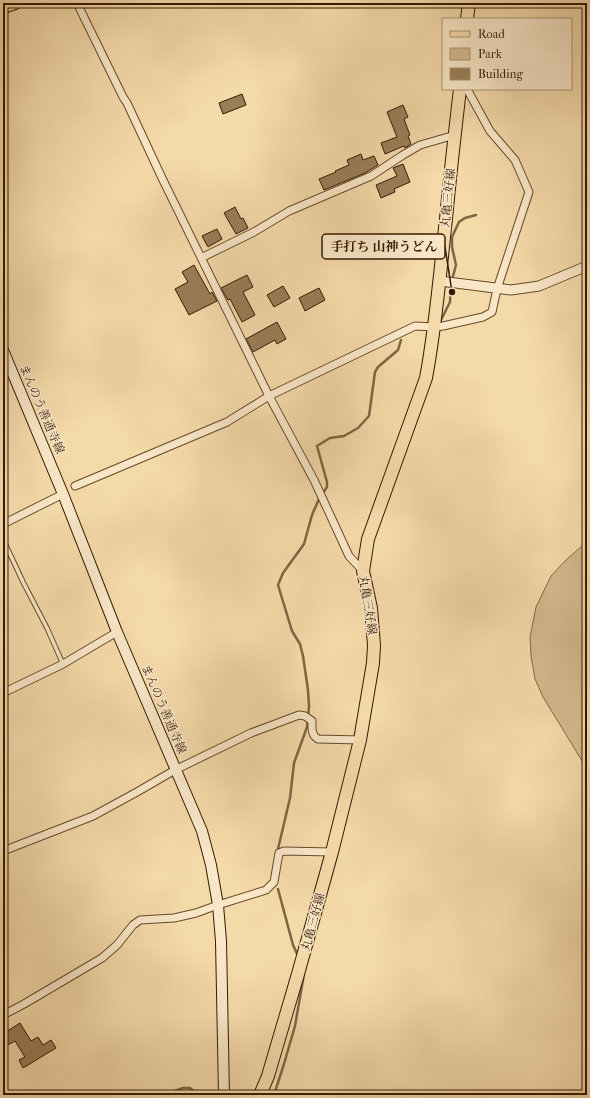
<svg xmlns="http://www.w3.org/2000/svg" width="590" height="1098" font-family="'IM FELL French Canon','Noto Serif JP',serif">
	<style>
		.green { fill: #d4b88c; stroke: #856846 }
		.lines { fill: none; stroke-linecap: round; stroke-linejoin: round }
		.stream { stroke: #816543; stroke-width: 2.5 }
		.building { fill: #997d58; stroke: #361900 }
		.service-casing { stroke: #66492a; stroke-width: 5.5 }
		.minor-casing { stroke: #66492a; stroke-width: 9 }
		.tertiary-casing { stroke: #66492a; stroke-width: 11 }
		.secondary-casing { stroke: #361900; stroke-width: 12 }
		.primary-casing { stroke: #361900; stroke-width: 14 }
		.service { stroke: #f8e6c7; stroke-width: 3.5 }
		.minor { stroke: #f8e6c7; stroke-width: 7 }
		.tertiary { stroke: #f8e6c7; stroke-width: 9 }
		.secondary { stroke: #f8e6c7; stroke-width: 10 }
		.primary { stroke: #f4d9a9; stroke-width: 12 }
		.labels { text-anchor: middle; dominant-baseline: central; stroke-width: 3; stroke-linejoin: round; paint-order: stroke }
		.street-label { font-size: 12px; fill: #361900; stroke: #f8e6c7 }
		.leader { fill: none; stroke: #361900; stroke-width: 1.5 }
		.callout-dot { fill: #361900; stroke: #f8e6c7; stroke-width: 1.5 }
		.callout { fill: #f8e6c7; stroke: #361900; stroke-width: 1.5 }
		.callout-label { font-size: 13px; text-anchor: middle; font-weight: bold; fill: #361900 }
	</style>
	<rect width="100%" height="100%" fill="#f4d9a9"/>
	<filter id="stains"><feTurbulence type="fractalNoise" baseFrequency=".005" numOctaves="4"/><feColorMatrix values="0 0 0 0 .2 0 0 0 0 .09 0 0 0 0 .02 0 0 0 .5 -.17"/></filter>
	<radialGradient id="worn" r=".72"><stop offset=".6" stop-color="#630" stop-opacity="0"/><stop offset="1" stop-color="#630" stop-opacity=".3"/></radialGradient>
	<path class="green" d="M587,544V769L543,697L535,679L531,656L530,637L536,607L551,576L566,560L582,546Z"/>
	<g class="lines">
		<path class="stream" d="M452,280L456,265L452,247V237L459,222L465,218L476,215
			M440,322L450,302L451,285
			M278,849L290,798L294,763L307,727L309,707L308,690L303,656L300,644L292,631L278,585L283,573L304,544L312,515L319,499L327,487V482L317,446L330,438L344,436L358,428L369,416L375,372L378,367L398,350L401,340
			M278,889L293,945L298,956
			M163,1095L183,1088H190L198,1095
			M274,1095L284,1064L295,1026L304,974"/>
	</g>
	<path class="building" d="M242,94L246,105L223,114L219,103Z
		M403,105L408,117L404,119L410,135L408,136L411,144L405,148L404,146L385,154L381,143L397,137L387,112Z
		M361,154L363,160L374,156L378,165L365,173L324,190L319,179L336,172L335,171L349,165L347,160Z
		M403,164L410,182L394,189L395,192L381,198L376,185L397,176L393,168Z
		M235,207L241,219L243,218L248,228L236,234L224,213Z
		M217,229L222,239L208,247L202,236Z
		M194,265L210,294L212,292L217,301L189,315L175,289L188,282L182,272Z
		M247,275L253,287L243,292L255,315L242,322L230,299L228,300L221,288Z
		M283,286L290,298L274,307L267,295Z
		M319,288L325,300L305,311L299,298Z
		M277,322L286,339L277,344L275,340L253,352L246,339Z
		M20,1023L31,1041L38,1037L43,1045L51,1040L56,1048L23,1068L19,1060L25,1057L15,1041L6,1046L3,1040V1034Z"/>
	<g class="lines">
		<defs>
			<path id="service" d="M3,539L23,582L47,628L63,664"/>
			<path id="minor" d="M77,3L123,97L127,103L162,178L269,396L314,480L349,556L363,571
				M201,258L254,232L289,211L371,176L403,155L420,145L455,135
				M75,486L227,422L269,396L415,326L434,327L443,326L483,317L492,312L497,289L529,192L515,160L490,131L467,89
				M3,524L63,494
				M3,693L63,664L117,632
				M3,851L93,816L137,792L175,770L251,733L299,715L305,716L312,721C312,729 311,735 318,739L360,740
				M3,1015L24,1004L102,958L117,945L133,925L140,920L174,918L196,913L218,905L266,890L274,882L279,853L284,851L332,852"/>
			<path id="tertiary" d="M440,281L511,290L539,286L587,266"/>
			<path id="secondary" d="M3,350L63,494L117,632L202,831L211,865L218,905L221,941L224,1095"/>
			<path id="primary" d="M3,7L15,3
				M467,19L469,3
				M260,1095L268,1076L298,974L332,852L360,740L373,663L374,645L371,608L363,571L368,539L426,378C436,325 440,272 446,219C450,175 455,132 460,89"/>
		</defs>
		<use href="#service" class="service-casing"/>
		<use href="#minor" class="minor-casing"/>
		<use href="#tertiary" class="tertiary-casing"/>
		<use href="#secondary" class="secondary-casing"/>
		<use href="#primary" class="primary-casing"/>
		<use href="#service" class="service"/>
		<use href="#minor" class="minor"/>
		<use href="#tertiary" class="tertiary"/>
		<use href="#secondary" class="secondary"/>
		<use href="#primary" class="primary"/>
	</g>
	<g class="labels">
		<g class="street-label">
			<text transform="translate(448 198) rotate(-84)">丸亀三好線</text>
			<text transform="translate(42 409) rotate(67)">まんのう善通寺線</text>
			<text transform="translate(368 605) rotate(81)">丸亀三好線</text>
			<text transform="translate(164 709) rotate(67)">まんのう善通寺線</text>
			<text transform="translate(313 922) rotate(-75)">丸亀三好線</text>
		</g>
	</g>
	<path class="leader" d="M452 292L445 247"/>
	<circle class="callout-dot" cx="452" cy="292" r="4"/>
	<rect class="callout" x="322" y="234" width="123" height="25" rx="4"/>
	<g class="callout-label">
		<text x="384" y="251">手打ち 山神うどん</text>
	</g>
	<rect width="590" height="1098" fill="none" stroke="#f4d9a9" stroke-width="16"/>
	<rect x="4" y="4" width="582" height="1090" fill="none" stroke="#361900" stroke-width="2"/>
	<rect x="8" y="8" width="574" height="1082" fill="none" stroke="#361900"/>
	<rect x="442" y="18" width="130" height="72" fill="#f8e6c7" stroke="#aa9477"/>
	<rect x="450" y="31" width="20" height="6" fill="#f4d9a9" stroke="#aa9477"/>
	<text x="478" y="38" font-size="12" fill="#361900">Road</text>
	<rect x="450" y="48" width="20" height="12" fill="#d4b88c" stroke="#aa9477"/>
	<text x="478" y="58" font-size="12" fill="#361900">Park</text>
	<rect x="450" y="68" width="20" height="12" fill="#997d58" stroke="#aa9477"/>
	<text x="478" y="78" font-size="12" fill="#361900">Building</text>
	<rect width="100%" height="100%" filter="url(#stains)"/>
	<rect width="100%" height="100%" fill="url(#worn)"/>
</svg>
